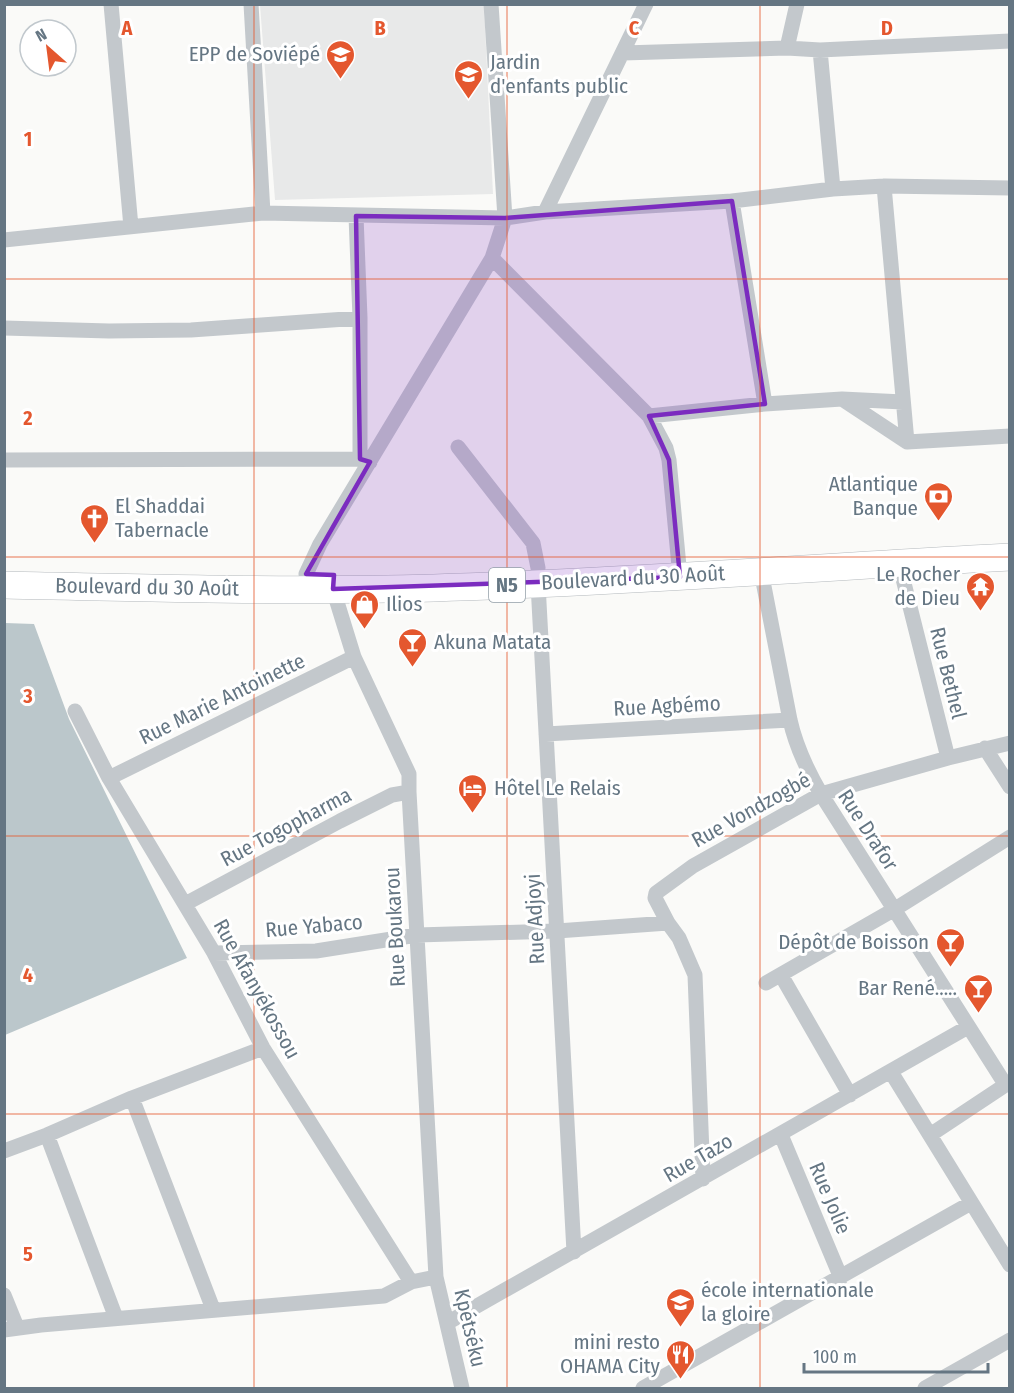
<svg xmlns="http://www.w3.org/2000/svg" width="1014" height="1393" font-family="'Fira Sans Condensed',sans-serif">
	<style>
		.built { fill: #e8e9e9 }
		.water { fill: #bbc7cb }
		.lines { fill: none; stroke-linecap: round; stroke-linejoin: round }
		.highway-casing { stroke: #b4b9bd; stroke-width: 28 }
		.street { stroke: #c3c8cc; stroke-width: 15 }
		.highway { stroke: #fff; stroke-width: 27 }
		.marked { fill: #7b2cbf; fill-opacity: 0.2; stroke: #7b2cbf; stroke-width: 4.5; stroke-linejoin: round }
		.grid { fill: none; stroke: #e4572e; stroke-width: 1.5; stroke-opacity: 0.55 }
		.labels { text-anchor: middle; dominant-baseline: central; stroke-width: 6; stroke-linejoin: round; paint-order: stroke }
		.shield { fill: #fff; stroke: #939fa8; stroke-width: 1.5 }
		.shield-label { font-size: 20px; font-weight: bold; fill: #657683 }
		.poi-label { font-size: 21px; fill: #657683; stroke: #fff; text-anchor: end }
		.street-label { font-size: 21px; fill: #657683; stroke: #fff }
		.grid-label { font-size: 20px; text-anchor: middle; font-weight: bold; fill: #e4572e; stroke: #fff; stroke-width: 6; stroke-linejoin: round; paint-order: stroke }
	</style>
	<rect width="100%" height="100%" fill="#fafaf8"/>
	<path class="built" d="M260,5H484L493,194L275,200Z"/>
	<path class="water" d="M5,623L34,624L69,719L187,958L5,1035Z"/>
	<g class="lines">
		<defs>
			<path id="highway" d="M4,585C148,588 291,592 434,588C626,582 818,567 1010,557"/>
		</defs>
		<use href="#highway" class="highway-casing"/>
		<path class="street" d="M111,4L131,227
			M251,4L263,213
			M787,48L797,4
			M820,50L833,189
			M623,53L787,48L820,50L1010,41
			M884,186L907,442
			M732,201L765,404
			M545,212L646,4
			M356,216L360,318V459
			M4,240L263,213L505,218L545,212L732,201L833,189L884,186L1010,188
			M492,258L649,416L666,448L669,460L680,577
			M4,328L109,331L191,330L360,318
			M842,399L907,442L1010,436
			M649,416L765,404L842,399L903,402
			M458,447L533,543L538,568
			M4,460L360,459L370,462
			M899,563L948,758
			M761,571L790,720C796,747 807,770 821,794L1005,1084
			M306,574L320,544L492,258L505,218L491,4
			M538,584L574,1252
			M333,589L354,657L409,774V792L436,1277L462,1388
			M75,711L109,778L214,953L263,1048L411,1282
			M546,734L790,720
			M985,748L1010,787
			M109,778L354,657
			M185,904L340,821L392,795L409,792
			M214,953L316,951L417,935L557,931L668,923
			M781,975L850,1095
			M766,983L895,909L1010,837
			M891,1072L1010,1265
			M132,1098L213,1309
			M47,1135L116,1318
			M781,1135L841,1278
			M930,1135L1010,1082
			M4,1151L47,1135L132,1098L263,1048
			M703,1179L695,975L679,938L668,923L655,898L656,893L693,866L821,794L948,758L1010,743
			M4,1295L17,1327
			M447,1323L968,1027
			M4,1330L41,1325L384,1296L411,1282L436,1277
			M643,1388L971,1203
			M925,1388L1010,1340"/>
		<use href="#highway" class="highway"/>
	</g>
	<path class="marked" d="M732,201L765,404L649,416L669,460L680,577L333,589L334,575L306,574L370,462L360,459L356,216L505,218Z"/>
	<path class="grid" d="M254,4V1388M507,4V1388M760,4V1388M4,279H1010M4,557H1010M4,836H1010M4,1114H1010"/>
	<defs>
		<symbol id="school-pin" viewBox="-11 -11 22 30"><path d="M0 17L-7.5 6A9.5 9.5 0 1 1 7.5 6Z" fill="#e4572e" stroke="#fff"/><path d="M0-5L7-2L0 1L-7-2ZM-4 1L0 2.5L4 1V4Q0 6-4 4Z" fill="#fff"/></symbol>
		<symbol id="bank-pin" viewBox="-11 -11 22 30"><path d="M0 17L-7.5 6A9.5 9.5 0 1 1 7.5 6Z" fill="#e4572e" stroke="#fff"/><path d="M-6-4H6V4H-6ZM0-2.3a2.3 2.3 0 1 0 0 4.6a2.3 2.3 0 1 0 0-4.6Z" fill="#fff"/></symbol>
		<symbol id="church-pin" viewBox="-11 -11 22 30"><path d="M0 17L-7.5 6A9.5 9.5 0 1 1 7.5 6Z" fill="#e4572e" stroke="#fff"/><path d="M-1.2-6h2.4v3.5h3.3v2.4h-3.3V6h-2.4V-.1h-3.3v-2.4h3.3Z" fill="#fff"/></symbol>
		<symbol id="temple-pin" viewBox="-11 -11 22 30"><path d="M0 17L-7.5 6A9.5 9.5 0 1 1 7.5 6Z" fill="#e4572e" stroke="#fff"/><path d="M0-6L5-2H3V0L6.5 2.5H4V6H1.5V3h-3V6H-4V2.5H-6.5L-3 0V-2H-5Z" fill="#fff"/></symbol>
		<symbol id="shop-pin" viewBox="-11 -11 22 30"><path d="M0 17L-7.5 6A9.5 9.5 0 1 1 7.5 6Z" fill="#e4572e" stroke="#fff"/><path d="M-5-2.5h2.3a2.7 3.5 0 0 1 5.4 0H5L5.5 6h-11ZM-1.5-2.5h3a1.5 2.3 0 0 0-3 0Z" fill="#fff"/></symbol>
		<symbol id="bar-pin" viewBox="-11 -11 22 30"><path d="M0 17L-7.5 6A9.5 9.5 0 1 1 7.5 6Z" fill="#e4572e" stroke="#fff"/><path d="M-6-5H6L.8 .8V4.5H3.5V6h-7V4.5H-.8V.8Z" fill="#fff"/></symbol>
		<symbol id="hotel-pin" viewBox="-11 -11 22 30"><path d="M0 17L-7.5 6A9.5 9.5 0 1 1 7.5 6Z" fill="#e4572e" stroke="#fff"/><path d="M-6-4.5h1.5V1H6V5H4.5V3h-9V5H-6ZM-4 0a1.8 1.8 0 1 1 3.6 0ZM.5 0V-2.5h3Q6-2.5 6 0Z" fill="#fff"/></symbol>
		<symbol id="restaurant-pin" viewBox="-11 -11 22 30"><path d="M0 17L-7.5 6A9.5 9.5 0 1 1 7.5 6Z" fill="#e4572e" stroke="#fff"/><path d="M-5-6h1v4h1v-4h1v4h1v-4h1v5L-1.5 .5V6h-2V.5L-5-1ZM5-6V6H3V1.5H1.5Q1.5-4 5-6Z" fill="#fff"/></symbol>
	</defs>
	<g fill-rule="evenodd">
		<use href="#school-pin" x="324" y="38" width="33" height="45"/>
		<use href="#school-pin" x="452" y="58" width="33" height="45"/>
		<use href="#bank-pin" x="922" y="480" width="33" height="45"/>
		<use href="#church-pin" x="78" y="502" width="33" height="45"/>
		<use href="#temple-pin" x="964" y="570" width="33" height="45"/>
		<use href="#shop-pin" x="348" y="588" width="33" height="45"/>
		<use href="#bar-pin" x="396" y="626" width="33" height="45"/>
		<use href="#hotel-pin" x="456" y="772" width="33" height="45"/>
		<use href="#bar-pin" x="934" y="926" width="33" height="45"/>
		<use href="#bar-pin" x="962" y="972" width="33" height="45"/>
		<use href="#school-pin" x="664" y="1286" width="33" height="45"/>
		<use href="#restaurant-pin" x="664" y="1338" width="33" height="45"/>
	</g>
	<g class="labels">
		<rect class="shield" x="489" y="568" width="36" height="34" rx="4.5"/>
		<g class="shield-label">
			<text x="507" y="585">N5</text>
		</g>
		<g class="poi-label">
			<text x="320" y="54">EPP de Soviépé</text>
			<text x="490" y="62" text-anchor="start">Jardin<tspan x="490" dy="24">d'enfants public</tspan></text>
			<text x="918" y="484">Atlantique<tspan x="918" dy="24">Banque</tspan></text>
			<text x="115" y="506" text-anchor="start">El Shaddai<tspan x="115" dy="24">Tabernacle</tspan></text>
			<text x="960" y="574">Le Rocher<tspan x="960" dy="24">de Dieu</tspan></text>
			<text x="386" y="604" text-anchor="start">Ilios</text>
			<text x="434" y="642" text-anchor="start">Akuna Matata</text>
			<text x="494" y="788" text-anchor="start">Hôtel Le Relais</text>
			<text x="929" y="942">Dépôt de Boisson</text>
			<text x="957" y="988">Bar René.....</text>
			<text x="701" y="1290" text-anchor="start">école internationale<tspan x="701" dy="24">la gloire</tspan></text>
			<text x="660" y="1342">mini resto<tspan x="660" dy="24">OHAMA City</tspan></text>
		</g>
		<g class="street-label">
			<text transform="translate(633 578) rotate(-3)">Boulevard du 30 Août</text>
			<text transform="translate(147 587) rotate(1)">Boulevard du 30 Août</text>
			<text transform="translate(948 673) rotate(76)">Rue Bethel</text>
			<text transform="translate(222 699) rotate(-26)">Rue Marie Antoinette</text>
			<text transform="translate(667 706) rotate(-3)">Rue Agbémo</text>
			<text transform="translate(751 810) rotate(-29)">Rue Vondzogbé</text>
			<text transform="translate(286 827) rotate(-28)">Rue Togopharma</text>
			<text transform="translate(868 830) rotate(57)">Rue Drafor</text>
			<text transform="translate(535 919) rotate(-93)">Rue Adjoyi</text>
			<text transform="translate(314 926) rotate(-5)">Rue Yabaco</text>
			<text transform="translate(395 927) rotate(-93)">Rue Boukarou</text>
			<text transform="translate(257 989) rotate(61)">Rue Afanyékossou</text>
			<text transform="translate(698 1158) rotate(-30)">Rue Tazo</text>
			<text transform="translate(830 1198) rotate(67)">Rue Jolie</text>
			<text transform="translate(470 1328) rotate(77)">Kpétséku</text>
		</g>
	</g>
	<g class="grid-label">
		<text x="127" y="35">A</text>
		<text x="380" y="35">B</text>
		<text x="634" y="35">C</text>
		<text x="887" y="35">D</text>
		<text x="28" y="146">1</text>
		<text x="28" y="425">2</text>
		<text x="28" y="703">3</text>
		<text x="28" y="982">4</text>
		<text x="28" y="1261">5</text>
	</g>
	<rect width="1014" height="1393" fill="none" stroke="#657683" stroke-width="12"/>
	<g transform="translate(48 48) rotate(332)"><circle r="28" fill="#ffffff" stroke="#c1c8cd" stroke-width="1.5"/>
	<path d="M0-4.5L10 22L0 15L-10 22Z" fill="#e4572e"/>
	<text y="-9" font-size="16" font-weight="bold" text-anchor="middle" fill="#657683">N</text>
	</g>
	<path d="M804 1363v9h184v-9" fill="none" stroke="#657683" stroke-width="3"/>
	<text x="813" y="1363" font-size="18" fill="#657683" stroke="#ffffff" stroke-width="4.5" paint-order="stroke">100 m</text>
</svg>
